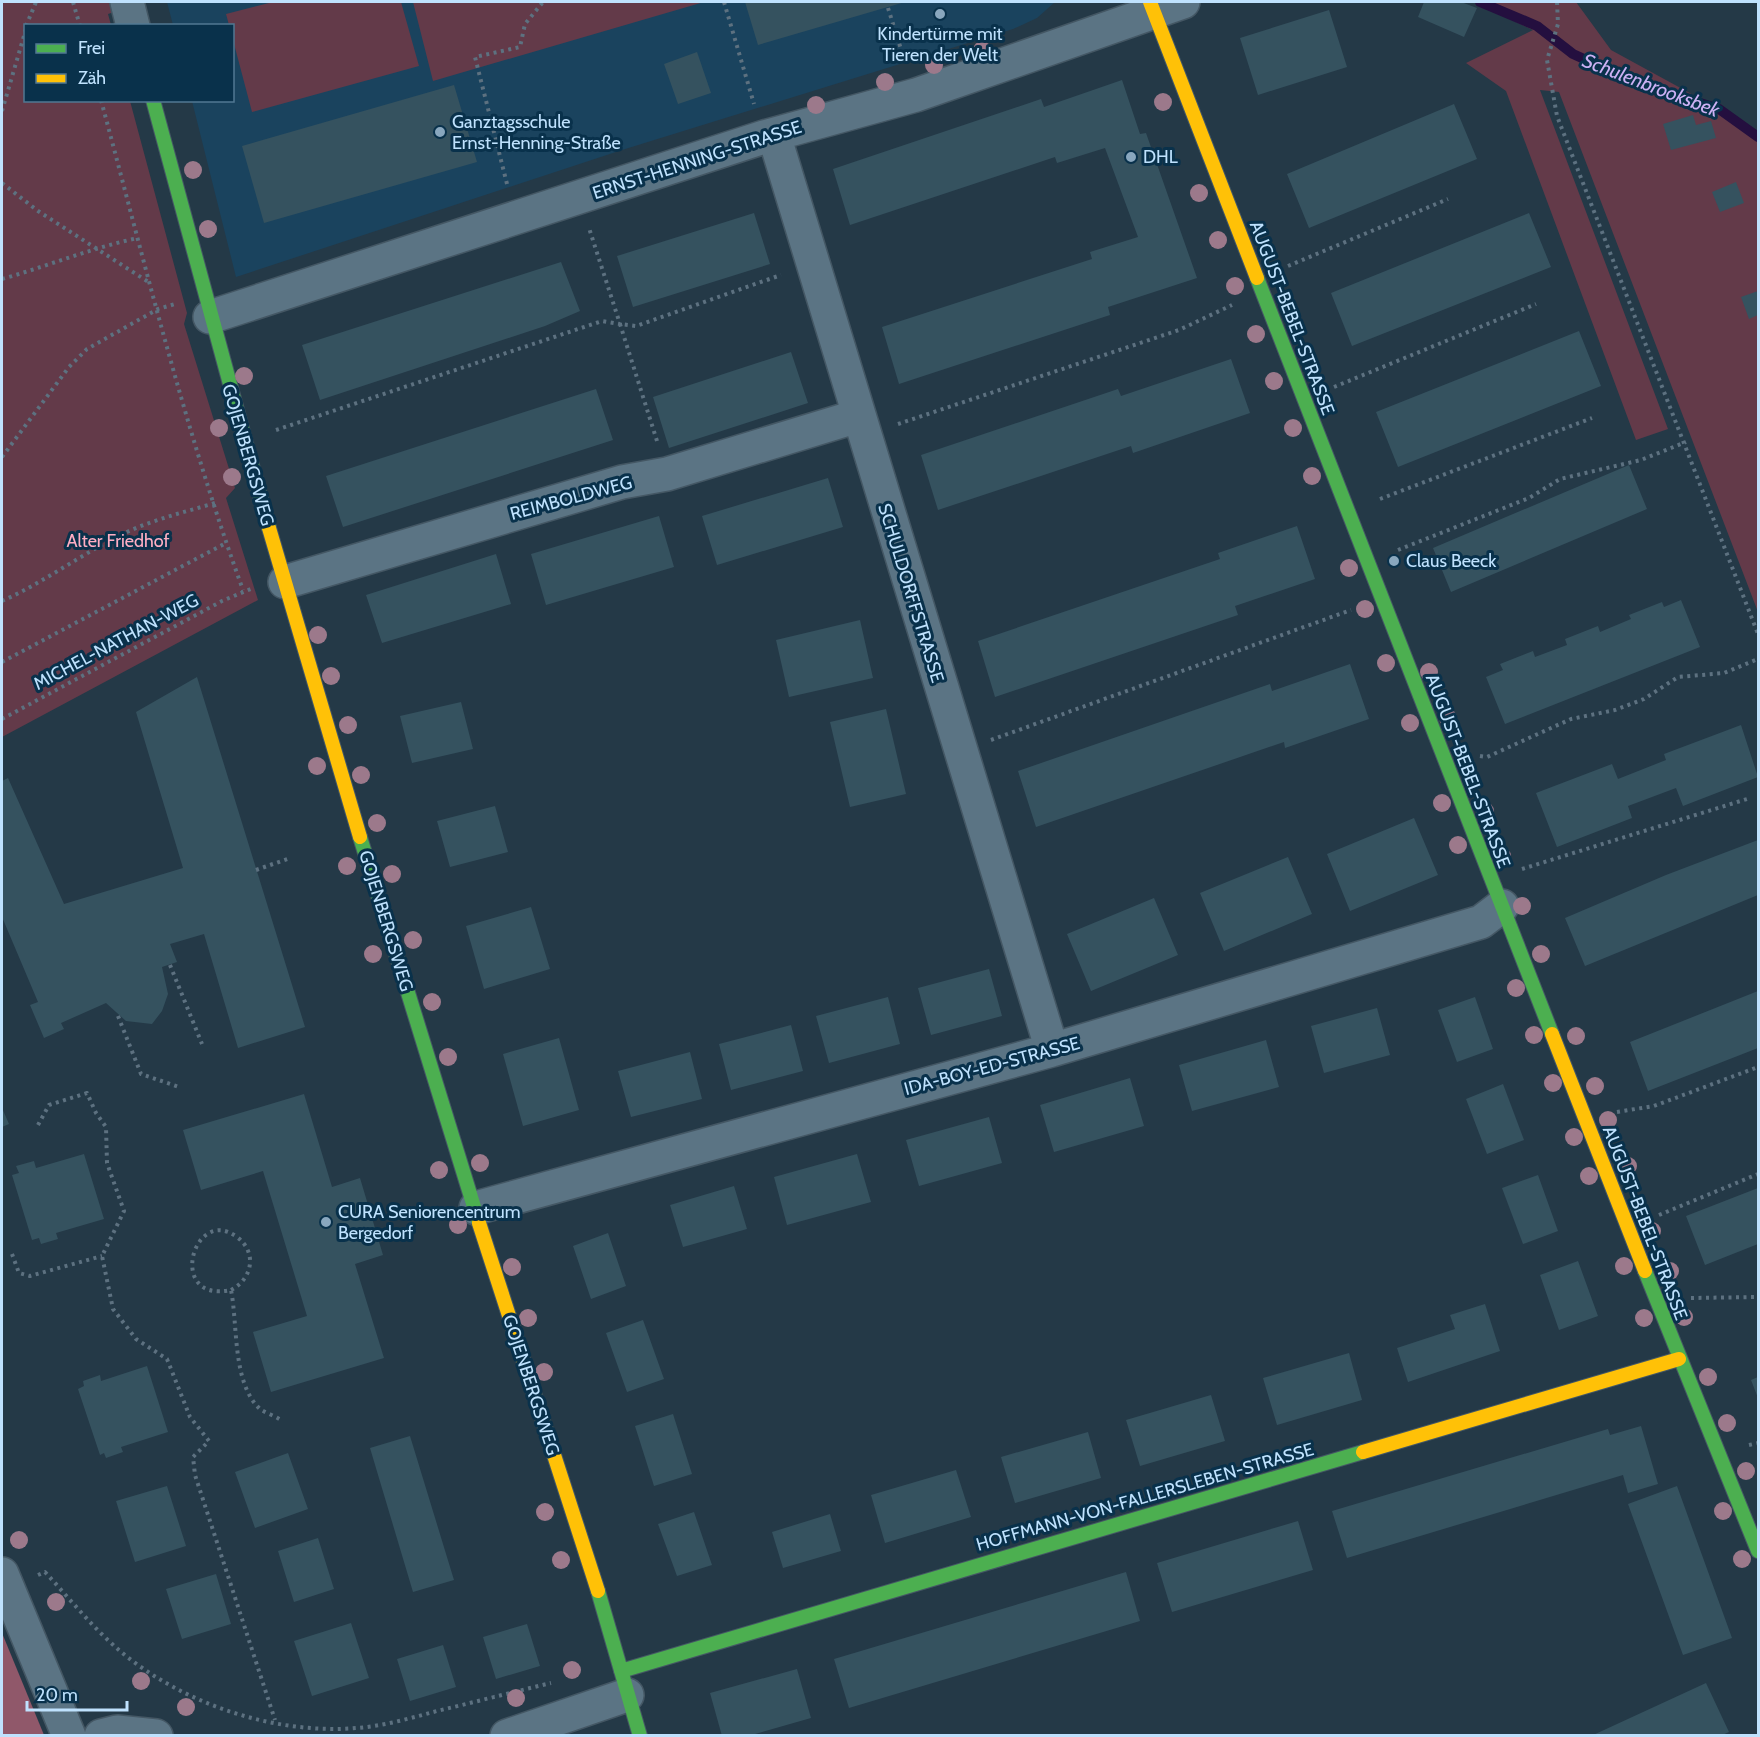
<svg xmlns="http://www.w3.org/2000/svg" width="1760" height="1737" font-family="Cabin,sans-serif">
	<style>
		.built { fill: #1a435e }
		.green { fill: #633a49 }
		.forest { fill: #90586a }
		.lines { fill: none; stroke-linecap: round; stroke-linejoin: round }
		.stream { stroke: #240f3f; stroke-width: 10 }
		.building { fill: #35525f }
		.street-casing { stroke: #445764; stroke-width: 36 }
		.fast-casing { stroke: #445764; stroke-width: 16 }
		.slow-casing { stroke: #445764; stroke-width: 16 }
		.path { stroke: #5d7180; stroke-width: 4; stroke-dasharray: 3 4.5; stroke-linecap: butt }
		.street { stroke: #5b7484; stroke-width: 33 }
		.fast { stroke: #4caf50; stroke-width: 14 }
		.slow { stroke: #ffc107; stroke-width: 14 }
		.tree { fill: #9c798b }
		.poi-dot { fill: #89a7be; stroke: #09314b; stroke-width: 2 }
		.labels { text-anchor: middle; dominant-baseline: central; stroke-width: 6; stroke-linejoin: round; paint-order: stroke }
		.poi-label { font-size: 18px; fill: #bfe2fe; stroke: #09314b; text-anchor: start }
		.street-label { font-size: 18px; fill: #bfe2fe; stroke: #09314b }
		.park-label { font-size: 18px; fill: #ffaec3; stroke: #09314b }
		.water-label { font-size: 20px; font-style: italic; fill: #ccb1f4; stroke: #09314b }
	</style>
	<rect width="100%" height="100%" fill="#243947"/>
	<path class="built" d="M167,2H1055L1037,18L1013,29L622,150L236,277L192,101L232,100V26L173,25Z"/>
	<path class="green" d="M2,2H115L117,11L108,14L111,25L26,26V100L130,101L187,313L184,324L235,488L226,498L258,600L2,737Z
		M273,2H401L419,66L252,112L233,40L232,26L229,25L226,14Z
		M413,2H704L433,81Z
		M1473,2H1576L1611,50L1719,109L1758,137V612L1559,92L1540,90L1668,429L1636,440L1506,91L1466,63L1533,30Z"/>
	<path class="forest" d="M2,1633L44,1735H2Z"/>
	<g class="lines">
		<path class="stream" d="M1480,2L1537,26L1573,54L1637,83L1719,109L1758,137"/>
	</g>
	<path class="building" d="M745,2H905L758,45Z
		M1424,2H1461L1477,8L1464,37L1418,17Z
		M1329,10L1347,67L1258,95L1240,38Z
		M697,52L711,93L678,104L664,64Z
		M1122,80L1140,134L1146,133L1197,278L1108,307L1110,315L899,384L882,327L1092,259L1090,252L1138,237L1105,148L1057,163L1055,157L850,225L833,169L1041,99L1044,107Z
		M454,85L477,162L264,223L242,146Z
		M1454,104L1477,159L1309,228L1287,174Z
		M1693,115L1696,125L1711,121L1716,138L1671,150L1663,124Z
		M1736,182L1744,203L1720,212L1712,192Z
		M754,213L770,264L633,307L617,256Z
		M1529,213L1551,267L1352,346L1331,293Z
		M561,262L580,311L545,326L320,400L302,345Z
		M1758,291V315L1749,319L1741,297Z
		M1579,331L1601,386L1398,467L1376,412Z
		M791,352L808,403L669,448L653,397Z
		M1231,359L1250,413L1133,453L1131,446L938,510L921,455L1118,389L1121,396Z
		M596,389L613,440L343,527L326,476Z
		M1629,465L1647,509L1451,592L1433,548Z
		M828,478L843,527L717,565L702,516Z
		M659,516L674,567L546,605L531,554Z
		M1297,526L1315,579L1235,606L1238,615L995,697L978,641L1220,559L1218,553Z
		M496,554L511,604L382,643L366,595Z
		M1681,600L1700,647L1505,724L1486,677L1503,670L1500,664L1533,651L1535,657L1567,645L1565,639L1598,626L1600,632L1631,619L1629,615L1662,602L1664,607Z
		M860,620L873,678L789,697L776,640Z
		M1350,664L1369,719L1285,748L1284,742L1036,827L1018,771L1270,684L1272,691Z
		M197,677L305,1027L238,1048L204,934L170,944L177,962L162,967L168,994L162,1011L152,1024L126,1021L106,1003L61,1023L64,1029L44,1038L30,1005L38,1002L2,917V781L8,778L64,904L183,868L136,712Z
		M461,702L473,749L412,763L400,716Z
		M886,709L906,794L850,807L830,722Z
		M1741,725L1758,777L1683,806L1676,788L1628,806L1632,818L1557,847L1536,793L1612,764L1618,779L1666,760L1664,754Z
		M495,806L508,852L450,867L437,821Z
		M1414,818L1438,875L1350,911L1327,854Z
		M1758,840V895L1585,966L1565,918L1666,875Z
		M1288,857L1312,914L1224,951L1200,893Z
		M1154,898L1178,955L1091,991L1067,934Z
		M531,907L550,969L484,989L466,926Z
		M989,969L1002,1016L931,1035L918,988Z
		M1758,991V1048L1648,1091L1630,1042Z
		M888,997L900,1044L829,1063L816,1016Z
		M1475,997L1493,1049L1457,1062L1438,1010Z
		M1377,1008L1390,1055L1324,1073L1311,1026Z
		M791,1025L803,1071L731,1090L719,1044Z
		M559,1038L579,1110L523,1126L503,1054Z
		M1266,1040L1279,1087L1192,1111L1179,1065Z
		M690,1052L702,1099L631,1117L618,1071Z
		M1130,1078L1144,1126L1054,1152L1040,1105Z
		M1503,1084L1524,1140L1487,1154L1466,1099Z
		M304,1094L332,1187L360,1178L383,1255L355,1264L384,1358L271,1392L253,1332L307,1316L263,1171L201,1190L183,1130Z
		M2,1108L9,1124L2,1127Z
		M989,1117L1002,1163L919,1186L906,1140Z
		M84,1154L104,1219L56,1233L58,1239L41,1244L39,1238L32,1240L12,1175L19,1173L16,1166L34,1161L36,1168Z
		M857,1154L871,1202L787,1225L774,1177Z
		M1538,1175L1558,1231L1523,1244L1502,1188Z
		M734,1186L747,1229L683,1247L670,1205Z
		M1758,1188V1244L1705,1265L1686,1216Z
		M608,1233L626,1286L591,1299L573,1246Z
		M1578,1261L1598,1316L1559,1330L1540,1275Z
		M1485,1304L1500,1351L1408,1382L1397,1348L1455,1329L1450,1315Z
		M643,1320L664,1379L627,1392L606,1333Z
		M1349,1353L1362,1400L1277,1425L1263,1378Z
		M147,1366L168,1432L121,1447L123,1452L106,1458L104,1453L100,1455L78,1389L84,1386L83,1381L100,1375L101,1381Z
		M1758,1377V1398L1751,1380Z
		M1211,1395L1225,1441L1140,1466L1126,1420Z
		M673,1414L692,1474L654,1486L635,1426Z
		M1641,1426L1658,1484L1628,1493L1623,1475L1347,1558L1332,1511L1608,1429L1610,1435Z
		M1088,1432L1101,1478L1015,1503L1001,1457Z
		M410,1436L454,1580L413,1592L370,1448Z
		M288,1453L308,1509L255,1528L235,1472Z
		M956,1470L971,1517L885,1543L871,1495Z
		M167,1486L186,1546L135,1562L116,1501Z
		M1677,1486L1732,1638L1683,1655L1628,1504Z
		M694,1512L712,1565L677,1576L658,1524Z
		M830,1514L841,1551L783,1568L772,1532Z
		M1298,1521L1313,1570L1172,1612L1157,1563Z
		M318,1538L334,1589L294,1602L278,1551Z
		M1126,1572L1140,1621L849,1708L834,1659Z
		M216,1574L231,1624L182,1639L166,1589Z
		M351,1623L369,1678L312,1696L294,1641Z
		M527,1624L540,1666L496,1679L483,1637Z
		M443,1645L456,1687L410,1701L397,1659Z
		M797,1669L811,1718L748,1736H722L710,1693Z
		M1706,1683L1729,1732L1720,1736H1591Z"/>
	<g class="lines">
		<defs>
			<path id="street" d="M127,2L133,26
				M774,135L1052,1050
				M210,317L764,137L916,95L1183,2
				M285,582L622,482L667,474L858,416
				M476,1208L1052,1050L1481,922L1502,906
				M2,1574L69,1736
				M101,1736L117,1732L156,1736
				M507,1736L627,1695"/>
			<path id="fast" d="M153,100L269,528
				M1257,278L1552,1034
				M360,837L479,1223
				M1645,1271L1758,1551
				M598,1591L640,1736
				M621,1671L1363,1452"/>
			<path id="slow" d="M1150,2L1257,278
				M269,528L360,837
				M1552,1034L1645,1271
				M479,1223L598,1591
				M1363,1452L1679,1359"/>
		</defs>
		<use href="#street" class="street-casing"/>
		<use href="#fast" class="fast-casing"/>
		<use href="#slow" class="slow-casing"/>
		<path class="path" d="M73,2L80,26
			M724,2L754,104
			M1557,2L1558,24L1547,60L1557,116L1758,634
			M888,8L906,65
			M26,26L36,2
			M101,100C145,264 185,430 243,590
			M2,111L26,29
			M2,183L38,211L150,283
			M507,184L475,57L520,47L525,24L543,2
			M1288,266L1448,199
			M2,279C48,266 91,248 138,238
			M1334,387L1536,304
			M898,424L1179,330L1232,305
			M276,430L602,321L620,324L589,228
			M657,441L620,324L636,326L781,275
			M2,457L69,367L87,349L158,309L175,304
			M1380,499L1592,418
			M1398,550L1529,498L1560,479L1641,460L1686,442
			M2,601C45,582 84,552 127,532C155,519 185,512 215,503
			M2,662L226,543
			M2,719L222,601L253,588
			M991,740L1351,610
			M1480,756L1487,757L1571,719L1615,710L1644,699L1678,677L1724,673L1758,659
			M1522,869L1747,799
			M256,870L290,858
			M170,965L202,1044
			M118,1016L141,1074L179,1087
			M1617,1112L1654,1106L1758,1067
			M38,1125L49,1105L87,1093L96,1113L106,1127L107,1163L124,1211L102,1256L113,1309L136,1339L167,1359L190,1417L209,1441L193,1457L195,1475L275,1720
			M1659,1215L1758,1174
			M12,1254L19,1273L30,1276L102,1256
			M231,1290C252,1279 258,1253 237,1237C193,1204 166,1304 231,1290C238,1325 232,1383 260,1409C266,1413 275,1416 281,1420
			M1691,1298L1758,1297
			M1749,1445L1758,1443
			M38,1575L45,1572C69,1598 93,1628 120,1651C183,1704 275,1735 357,1728C384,1726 411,1718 437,1711C475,1702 513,1692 551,1683"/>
		<use href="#street" class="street"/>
		<use href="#fast" class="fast"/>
		<use href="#slow" class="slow"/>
	</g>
	<g class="tree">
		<circle cx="982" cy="50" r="9"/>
		<circle cx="934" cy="65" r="9"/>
		<circle cx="885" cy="82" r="9"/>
		<circle cx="1163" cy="102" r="9"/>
		<circle cx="816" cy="105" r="9"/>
		<circle cx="193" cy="170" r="9"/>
		<circle cx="1199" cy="193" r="9"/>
		<circle cx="208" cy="229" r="9"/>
		<circle cx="1218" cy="240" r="9"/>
		<circle cx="1235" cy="286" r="9"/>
		<circle cx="1256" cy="334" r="9"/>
		<circle cx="244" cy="376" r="9"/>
		<circle cx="1274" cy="381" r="9"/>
		<circle cx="219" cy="428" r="9"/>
		<circle cx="1293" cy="428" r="9"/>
		<circle cx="1312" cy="476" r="9"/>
		<circle cx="232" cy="477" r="9"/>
		<circle cx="1349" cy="568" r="9"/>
		<circle cx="1365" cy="609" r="9"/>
		<circle cx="318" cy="635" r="9"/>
		<circle cx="1386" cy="663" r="9"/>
		<circle cx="1429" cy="672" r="9"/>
		<circle cx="331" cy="676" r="9"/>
		<circle cx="1448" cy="718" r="9"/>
		<circle cx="1410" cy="723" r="9"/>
		<circle cx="348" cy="725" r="9"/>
		<circle cx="1466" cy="765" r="9"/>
		<circle cx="317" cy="766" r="9"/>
		<circle cx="361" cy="775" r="9"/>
		<circle cx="1442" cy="803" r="9"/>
		<circle cx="1485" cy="811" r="9"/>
		<circle cx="377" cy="823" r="9"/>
		<circle cx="1458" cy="845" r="9"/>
		<circle cx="1502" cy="856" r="9"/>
		<circle cx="347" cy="866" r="9"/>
		<circle cx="392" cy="874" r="9"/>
		<circle cx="1522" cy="906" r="9"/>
		<circle cx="413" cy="940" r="9"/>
		<circle cx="373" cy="954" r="9"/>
		<circle cx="1541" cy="954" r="9"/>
		<circle cx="1516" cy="988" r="9"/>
		<circle cx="432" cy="1002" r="9"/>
		<circle cx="1534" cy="1035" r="9"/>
		<circle cx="1576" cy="1036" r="9"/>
		<circle cx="448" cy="1057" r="9"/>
		<circle cx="1553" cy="1083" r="9"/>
		<circle cx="1595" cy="1086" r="9"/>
		<circle cx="1608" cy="1120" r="9"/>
		<circle cx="1574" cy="1137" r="9"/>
		<circle cx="480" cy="1163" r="9"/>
		<circle cx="1628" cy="1166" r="9"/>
		<circle cx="439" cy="1170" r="9"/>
		<circle cx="1589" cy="1176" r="9"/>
		<circle cx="458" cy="1225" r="9"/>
		<circle cx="1652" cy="1231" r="9"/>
		<circle cx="1624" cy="1266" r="9"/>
		<circle cx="512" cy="1267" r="9"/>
		<circle cx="1670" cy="1271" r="9"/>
		<circle cx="1684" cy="1317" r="9"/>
		<circle cx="528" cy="1318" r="9"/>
		<circle cx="1644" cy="1318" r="9"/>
		<circle cx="544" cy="1372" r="9"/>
		<circle cx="1708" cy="1377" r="9"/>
		<circle cx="1727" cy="1423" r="9"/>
		<circle cx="1746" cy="1471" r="9"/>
		<circle cx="1723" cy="1511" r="9"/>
		<circle cx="545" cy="1512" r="9"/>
		<circle cx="19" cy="1540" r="9"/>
		<circle cx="1742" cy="1559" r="9"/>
		<circle cx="561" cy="1560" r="9"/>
		<circle cx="56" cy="1602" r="9"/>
		<circle cx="572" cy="1670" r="9"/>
		<circle cx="141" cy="1681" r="9"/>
		<circle cx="516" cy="1698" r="9"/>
		<circle cx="186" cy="1707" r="9"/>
	</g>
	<g class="poi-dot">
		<circle cx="940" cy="14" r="6"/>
		<circle cx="440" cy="132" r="6"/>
		<circle cx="1131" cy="157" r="6"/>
		<circle cx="1394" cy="561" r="6"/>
		<circle cx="326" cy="1222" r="6"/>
	</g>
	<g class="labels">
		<g class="poi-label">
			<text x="940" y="34" text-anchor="middle">Kindertürme mit<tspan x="940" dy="21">Tieren der Welt</tspan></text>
			<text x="452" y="122">Ganztagsschule<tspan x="452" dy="21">Ernst-Henning-Straße</tspan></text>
			<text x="1143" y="157">DHL</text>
			<text x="1406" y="561">Claus Beeck</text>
			<text x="338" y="1212">CURA Seniorencentrum<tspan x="338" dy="21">Bergedorf</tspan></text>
		</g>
		<g class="street-label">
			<text transform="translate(697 160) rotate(-18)">ERNST-HENNING-STRASSE</text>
			<text transform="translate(1292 318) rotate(69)">AUGUST-BEBEL-STRASSE</text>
			<text transform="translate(248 455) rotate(74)">GOJENBERGSWEG</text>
			<text transform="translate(571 498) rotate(-15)">REIMBOLDWEG</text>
			<text transform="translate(911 593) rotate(73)">SCHULDORFFSTRASSE</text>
			<text transform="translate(116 642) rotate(-28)">MICHEL-NATHAN-WEG</text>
			<text transform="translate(1468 771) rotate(69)">AUGUST-BEBEL-STRASSE</text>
			<text transform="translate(386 921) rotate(73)">GOJENBERGSWEG</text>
			<text transform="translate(992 1066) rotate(-15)">IDA-BOY-ED-STRASSE</text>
			<text transform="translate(1645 1223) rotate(69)">AUGUST-BEBEL-STRASSE</text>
			<text transform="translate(531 1385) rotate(72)">GOJENBERGSWEG</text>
			<text transform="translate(1145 1497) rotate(-16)">HOFFMANN-VON-FALLERSLEBEN-STRASSE</text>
		</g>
		<g class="park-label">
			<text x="118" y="541">Alter Friedhof</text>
		</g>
		<g class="water-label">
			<text transform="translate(1651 85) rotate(21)">Schulenbrooksbek</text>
		</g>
	</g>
	<rect width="1760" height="1737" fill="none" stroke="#bfe2fe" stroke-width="6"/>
	<rect x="24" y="24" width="210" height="78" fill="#09314b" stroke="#527893" stroke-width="1.5"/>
	<rect x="36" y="44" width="30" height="9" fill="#4caf50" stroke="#527893" stroke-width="1.5"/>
	<text x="78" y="54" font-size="18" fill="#bfe2fe">Frei</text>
	<rect x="36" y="74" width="30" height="9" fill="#ffc107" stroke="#527893" stroke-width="1.5"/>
	<text x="78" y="84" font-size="18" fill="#bfe2fe">Zäh</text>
	<path d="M27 1701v9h100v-9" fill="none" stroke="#bfe2fe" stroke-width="3"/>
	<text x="36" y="1701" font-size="18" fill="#bfe2fe" stroke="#09314b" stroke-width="4.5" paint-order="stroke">20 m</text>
</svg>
